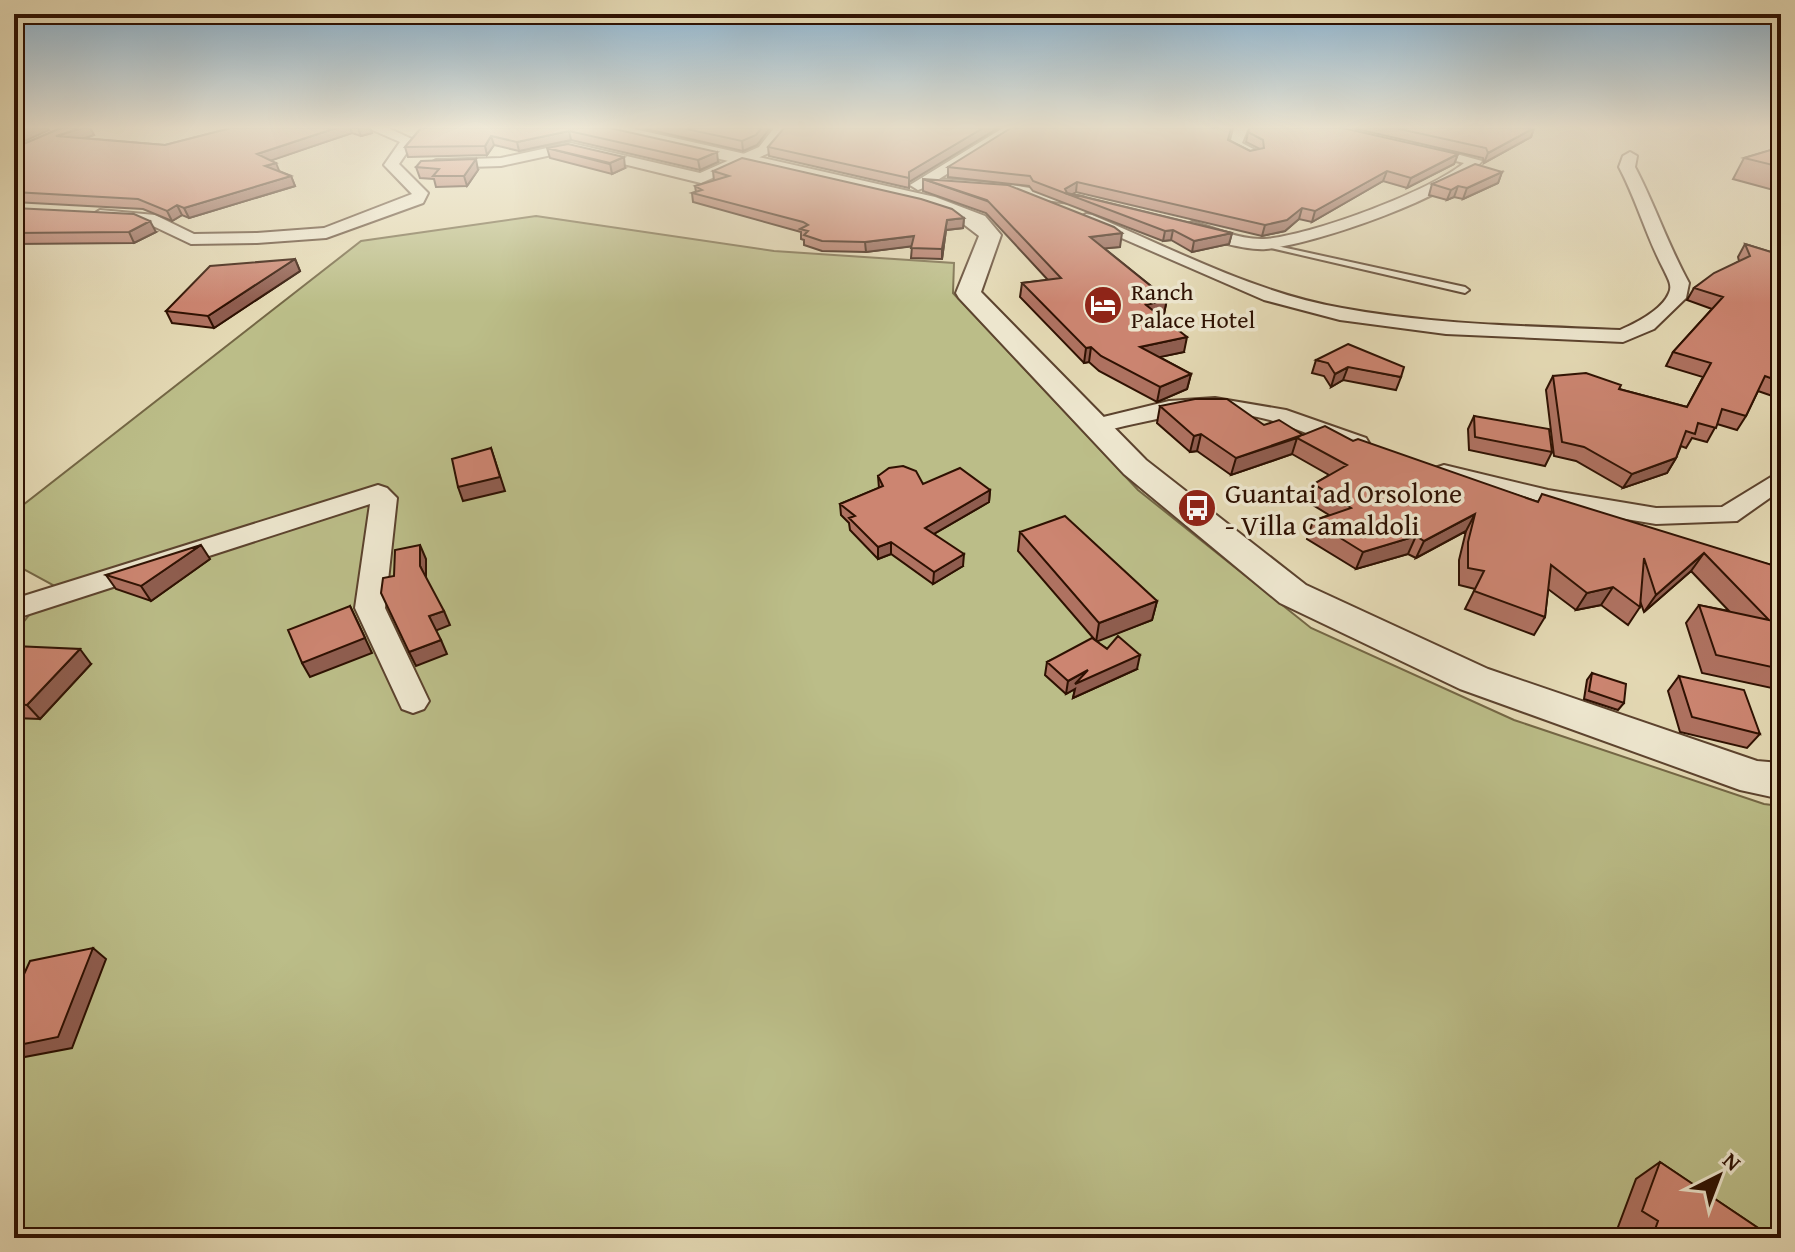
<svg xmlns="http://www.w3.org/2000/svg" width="1795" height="1252" font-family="'Gentium Book Plus',serif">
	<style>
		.green { fill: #bbbd88; stroke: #746745; stroke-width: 2 }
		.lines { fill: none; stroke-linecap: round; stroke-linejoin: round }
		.service-casing { stroke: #5c432e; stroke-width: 4 }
		.minor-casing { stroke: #5c432e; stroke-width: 4 }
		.tertiary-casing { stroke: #5c432e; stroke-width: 4 }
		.service { fill: #ede6ce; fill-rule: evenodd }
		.minor { fill: #ede6ce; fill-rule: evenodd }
		.tertiary { fill: #ede6ce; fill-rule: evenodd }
		.wall { fill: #af7261; stroke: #2e1102; stroke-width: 2 }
		.shaded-wall { fill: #8f5d4f; stroke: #2e1102; stroke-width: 2 }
		.building { fill: #cc8571; stroke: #2e1102; stroke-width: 2 }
		.labels { text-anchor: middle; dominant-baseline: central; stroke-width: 7; stroke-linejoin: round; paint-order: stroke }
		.far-poi-label { font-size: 24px; fill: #2e1102; stroke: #ede6ce; text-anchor: start }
		.poi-label { font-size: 28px; fill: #2e1102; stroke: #ede6ce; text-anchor: start }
	</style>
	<rect width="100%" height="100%" fill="#e4d9b4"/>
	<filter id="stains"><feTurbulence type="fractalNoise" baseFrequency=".0025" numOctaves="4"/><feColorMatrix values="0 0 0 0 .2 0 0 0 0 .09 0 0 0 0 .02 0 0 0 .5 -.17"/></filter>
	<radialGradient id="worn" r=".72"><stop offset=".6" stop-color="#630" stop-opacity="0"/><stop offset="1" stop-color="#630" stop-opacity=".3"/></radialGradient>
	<path class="green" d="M536,216L774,251L954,263L953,293L1138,490L1311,628L1514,720L1764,804L1781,806V1238H14V634L53,585L14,564V512L361,241Z"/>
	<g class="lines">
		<defs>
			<path id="service" d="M1259,242L1465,287L1469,290L1465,293L1262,246L1258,244Z"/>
			<path id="minor" d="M368,128H388L412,139L414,142L399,164L428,193L423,203L326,238L257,243L191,244L151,225L100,220L92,215L100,210L155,215L194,234L257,233L324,228L412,194L384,165L400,142Z
				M774,128H788L769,153L701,183L570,151L501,166L436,168L429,164L436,160L501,158L570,143L700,173L759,147Z
				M1003,128H1019L939,179L1006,184L1083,197L1091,202L1089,205L926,187L918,190L910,185Z
				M1234,128H1248L1242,143L1259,152V158H1249L1229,148Z
				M1420,144L1482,161C1451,198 1315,244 1266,249C1249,251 1195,238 1183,227L1192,222C1215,228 1240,240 1264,239C1310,236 1428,192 1464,163L1415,151V145Z
				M1630,152L1637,156L1635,167C1655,205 1668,245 1689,283L1686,298L1654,329L1623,342L1446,334L1340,320L1264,300L1078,219L1086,214L1092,215C1173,249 1255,293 1342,308C1434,325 1527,326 1620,330C1636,323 1662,310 1669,293C1673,285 1667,277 1664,270C1646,236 1637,201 1619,167L1623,156Z
				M1215,398L1286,410L1366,438L1369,443L1357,450C1327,443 1299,429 1270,420C1209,403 1155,419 1095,433L1083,426L1087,421L1169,401Z
				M1444,465L1548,490L1656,508L1722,507L1781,471V490L1737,521L1656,524L1548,506L1435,478L1431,473L1435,468Z
				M378,485L387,488L397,498L385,608L429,701L424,709L413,713L402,709L355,608L370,504L14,619V599Z"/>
			<path id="tertiary" d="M599,128H630L935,197L985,216L1001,235L981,292L1146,460L1306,585L1488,669L1757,761L1781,763V799L1740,790L1460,689L1280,603L1124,474L959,298L956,293L979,236L953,216L922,206L608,133Z"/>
		</defs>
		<use href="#service" class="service-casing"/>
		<use href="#minor" class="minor-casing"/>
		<use href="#tertiary" class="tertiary-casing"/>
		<use href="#service" class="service"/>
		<use href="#minor" class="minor"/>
		<use href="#tertiary" class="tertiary"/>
	</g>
	<path class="wall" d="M61,128H90L94,135L83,138L165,145L231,128H370L372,133L361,136L352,133L271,160L279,171L291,176L295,186L189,218L182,215L172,221L143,209L14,202V148Z
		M421,128H610L718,162L700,170L571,140L519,151L494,145L487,155L408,157L405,147Z
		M642,128H770L757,145L743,151Z
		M998,128L909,182V188L769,156L768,147Z
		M1352,128H1534L1531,137L1484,163L1483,158Z
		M1248,132L1458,154L1454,164L1407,188L1383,181L1312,222L1299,219L1285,231L1262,236L1076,192L1073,194L1232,233L1229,244L1192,252L1171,240L1163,241L1033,191L1029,186L948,177V167L1229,140L1250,151L1260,149L1246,142Z
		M1781,147V192L1733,179L1744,158Z
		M547,148L625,168L612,174L550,158Z
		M416,167L478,170L467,186L436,187L434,179L420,178Z
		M713,171L964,218L963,228L946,230L942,259L911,258L912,246L866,252L822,251L804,245V240L801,239V232L693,202L692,193L696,192L695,186L714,181Z
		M1502,172L1498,183L1463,199L1454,197L1447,200L1429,195L1432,184Z
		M923,179L1120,247L1104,248L1167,299L1164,314L1159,315L1184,352L1159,357L1191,374L1187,389L1157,402L1099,371L1089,362L1084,363L1020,297L1022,283L1048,280L986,213L923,191Z
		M14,208L156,232L134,243L14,244Z
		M1745,244L1781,255V399L1758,391L1746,416L1737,430L1717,424L1707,442L1692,438L1686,448L1681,446L1676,458L1667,473L1623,488L1576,461L1554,456L1546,390L1553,376L1619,389L1687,407L1703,377L1666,366L1673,352L1712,309L1687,300L1694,288L1739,261L1738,257Z
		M295,259L300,271L214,328L172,323L166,311Z
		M1316,360L1401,377L1396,390L1343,380L1331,387L1324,376L1312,373Z
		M1160,406L1264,425L1303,435L1353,441L1538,502L1775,566L1781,563V690L1702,673L1686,623L1699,605L1729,611L1691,571L1644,612L1640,601V607L1628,625L1601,605L1576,610L1548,589L1545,617L1534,635L1465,609L1475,589L1459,585V560L1466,531L1416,558L1408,554L1356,569L1307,539L1313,521L1329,515L1308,502L1314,484L1329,475L1292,454L1231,475L1197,451L1190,452L1157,423Z
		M1474,416L1552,452L1545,466L1469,450L1468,429Z
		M878,476L923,484L990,490L989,502L934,534L963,566L933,584L891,554L878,559L850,530L849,523L841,515L840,504L879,488Z
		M1020,532L1157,601L1152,620L1096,641L1137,669L1073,698L1075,689L1066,694L1045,675L1047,662L1095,640L1018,551Z
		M210,559L151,601L116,589L106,575Z
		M14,646L91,664L40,719L14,718Z
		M1592,673L1624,703L1618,710L1584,699L1587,680Z
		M1679,676L1760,734L1747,748L1680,732L1668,691Z
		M1660,1162L1773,1238H1632L1633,1237L1618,1227L1636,1179Z"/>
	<path class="shaded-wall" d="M28,128H47L49,130L14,146V134Z
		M82,128H90L94,135L62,145L56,136Z
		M336,128H350L352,133L261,164L257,154Z
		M358,128H370L372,133L361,136Z
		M762,128H770L757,145L743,151L742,141Z
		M983,128H998L909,182V172Z
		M1534,128L1531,137L1484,163L1488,153Z
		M569,131L571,140L519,151L517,142Z
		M491,136L494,145L487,155L485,146Z
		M717,152L718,162L700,170L698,160Z
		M1458,154L1454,164L1407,188L1411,178Z
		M624,157L625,168L612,174L610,163Z
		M476,159L478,170L467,186L464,176Z
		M276,163L280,173L265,166Z
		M1387,171L1383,181L1312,222L1315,211Z
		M1502,172L1498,183L1463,199L1467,188Z
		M291,176L295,186L189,218L184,208Z
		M1077,182L1076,192L1071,195L1065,193V189Z
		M1458,186L1454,197L1447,200L1451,190Z
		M177,205L182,215L172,221L167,211Z
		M1302,208L1299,219L1285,231L1262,236L1265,225Z
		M964,218L963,228L946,230L942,259V249L947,220Z
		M150,221L156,232L134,243L129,232Z
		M1173,230L1171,240L1163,241L1165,231Z
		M1122,233L1120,247L1088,250L1090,237Z
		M1232,233L1229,244L1192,252L1194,241Z
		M914,236V246L866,252L865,242Z
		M295,259L300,271L214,328L208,316Z
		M1167,299L1164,314L1143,319L1146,305Z
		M1187,337L1184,352L1137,362L1140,347Z
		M1091,347L1089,362L1084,363L1086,348Z
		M1348,367L1343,380L1331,387L1335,374Z
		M1191,374L1187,389L1157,402L1160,387Z
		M1201,434L1197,451L1190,452L1194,436Z
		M1297,438L1292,454L1231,475L1236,458Z
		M491,448L505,491L463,501L458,487Z
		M1676,458L1667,473L1623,488L1632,474Z
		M990,490L989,502L925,539V528Z
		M1475,514L1466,531L1416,558L1424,541Z
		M1416,536L1408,554L1356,569L1363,552Z
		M891,542V554L878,559V547Z
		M201,545L210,559L151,601L141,586Z
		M420,545L426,559V580L420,566Z
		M1704,553L1691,571L1644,612L1656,595Z
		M964,554L963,566L933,584L934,572Z
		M1613,587L1601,605L1576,610L1587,593Z
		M1157,601L1152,620L1096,642L1099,623Z
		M350,606L372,653L310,677L302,663Z
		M444,611L450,625L435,631L429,616Z
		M441,640L447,654L416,666L409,652Z
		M80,649L91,664L40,719L27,705Z
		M1140,655L1137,669L1073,698L1075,689L1066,694L1068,681L1088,670Z
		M93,948L106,959L72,1048L14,1059V1046Z"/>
	<path class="building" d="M14,128H28L14,134Z
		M61,128H82L56,136L165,145L231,128H336L257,154L276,163L265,166L291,176L184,208L177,205L167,211L138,199L14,192V148Z
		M421,128H610L717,152L698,160L569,131L517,142L491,136L485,146L405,147Z
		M682,128H762L756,135L742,141Z
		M784,128H983L909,172V178L768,147Z
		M1011,128H1231L1228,140L1250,151L1264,148L1263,140L1248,132L1250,128H1343L1458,154L1411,178L1387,171L1315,211L1302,208L1287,220L1265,225L1077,182L1065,189L1067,193L1232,233L1194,241L1173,230L1165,231L1033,181L1030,176L948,167Z
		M1395,128H1534L1488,153L1486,148Z
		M568,144L624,157L610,163L547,148Z
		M1781,147V167L1744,158Z
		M742,158L921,199L952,209L964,218L947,220L942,249L911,248L914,236L865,242L822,241L804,235L808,231L800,229L808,225L803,222L692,193L702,190L695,186L729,176L713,171Z
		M476,159L464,176H433L439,169L416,167L421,161Z
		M1475,164L1502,172L1467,188L1458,186L1451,190L1432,184Z
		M923,179L1008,185L1114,227L1122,233L1090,237L1167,299L1146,305L1187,337L1140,347L1191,374L1160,387L1101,356L1091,347L1086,348L1022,283L1061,278L987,200Z
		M14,208L134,214L150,221L129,232L14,233Z
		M1745,244L1781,255V382L1765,376L1746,416L1722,409L1716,428L1698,423L1695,434L1686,431L1676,458L1632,474L1584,447L1562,442L1553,376L1586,373L1621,385L1619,389L1687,407L1711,363L1673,352L1723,297L1694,288L1714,273L1750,256Z
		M295,259L208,316L166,311L210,266Z
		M1348,344L1404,367L1401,377L1348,367L1335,374L1328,363L1316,360Z
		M1195,399H1227L1264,425L1279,420L1303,435L1325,426L1353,441L1358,439L1538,502L1542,494L1775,566L1781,563V669L1716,655L1699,605L1769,620L1704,553L1656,595L1644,558L1640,607L1613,587L1587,593L1551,565L1545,617L1474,591L1484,571L1468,568V542L1475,514L1424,541L1416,536L1363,552L1313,521L1351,508L1314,484L1347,465L1297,438L1302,435L1236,458L1201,434L1194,436L1160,406Z
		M1474,416L1549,429L1552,452L1475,437Z
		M491,448L500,477L458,487L452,459Z
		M903,466L916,471L923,484L960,468L990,490L925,528L964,554L934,572L891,542L878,547L849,518L855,516L840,504L883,486L878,476L889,468Z
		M1065,516L1157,601L1099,623L1020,532Z
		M201,545L141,586L106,575Z
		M420,545V566L444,611L429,616L441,640L409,652L381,593L383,578L394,576L395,550Z
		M350,606L365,638L302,663L288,630Z
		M1118,636L1140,655L1075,684L1088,670L1068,681L1047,662L1092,638L1107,649Z
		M14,646L80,649L27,705L14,704Z
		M1592,673L1626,684L1624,703L1589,691Z
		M1679,676L1744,690L1760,734L1692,717Z
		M93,948L58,1037L14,1046V996L30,961Z
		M1660,1162L1773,1238H1652L1658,1221L1642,1211Z"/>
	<linearGradient id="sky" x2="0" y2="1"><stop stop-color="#89b5d5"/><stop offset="0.42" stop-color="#f3eedd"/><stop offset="1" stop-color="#f3eedd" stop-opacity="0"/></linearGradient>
	<rect width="1795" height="303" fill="url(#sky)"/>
	<defs>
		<symbol id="hotel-disc" viewBox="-11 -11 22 22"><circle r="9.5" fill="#8f2418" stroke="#ede6ce"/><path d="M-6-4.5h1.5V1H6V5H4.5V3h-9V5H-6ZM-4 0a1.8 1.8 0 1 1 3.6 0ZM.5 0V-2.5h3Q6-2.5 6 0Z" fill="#fff"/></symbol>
		<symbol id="bus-disc" viewBox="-11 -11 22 22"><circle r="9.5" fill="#8f2418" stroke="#ede6ce"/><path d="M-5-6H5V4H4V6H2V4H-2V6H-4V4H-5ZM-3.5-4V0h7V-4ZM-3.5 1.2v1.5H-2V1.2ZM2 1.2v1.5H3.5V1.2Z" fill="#fff"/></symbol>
	</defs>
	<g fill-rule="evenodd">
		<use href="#hotel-disc" x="1081" y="283" width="44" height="44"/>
		<use href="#bus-disc" x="1175" y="486" width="44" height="44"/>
	</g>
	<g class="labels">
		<g class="far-poi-label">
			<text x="1131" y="291">Ranch<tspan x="1131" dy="28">Palace Hotel</tspan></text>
		</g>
		<g class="poi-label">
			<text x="1225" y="492">Guantai ad Orsolone<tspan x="1225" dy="32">- Villa Camaldoli</tspan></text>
		</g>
	</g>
	<rect width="1795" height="1252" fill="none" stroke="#e4d9b4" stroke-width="48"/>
	<rect x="16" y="16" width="1763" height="1220" fill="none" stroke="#2e1102" stroke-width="4"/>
	<rect x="24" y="24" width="1747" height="1204" fill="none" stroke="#2e1102" stroke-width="2"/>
	<g transform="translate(1719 1176) rotate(42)" stroke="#ede6ce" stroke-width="6" paint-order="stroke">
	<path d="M0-6L14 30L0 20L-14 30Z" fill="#2e1102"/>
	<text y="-12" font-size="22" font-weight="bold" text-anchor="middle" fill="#2e1102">N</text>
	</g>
	<rect width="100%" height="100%" filter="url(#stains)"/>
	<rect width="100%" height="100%" fill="url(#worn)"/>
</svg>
